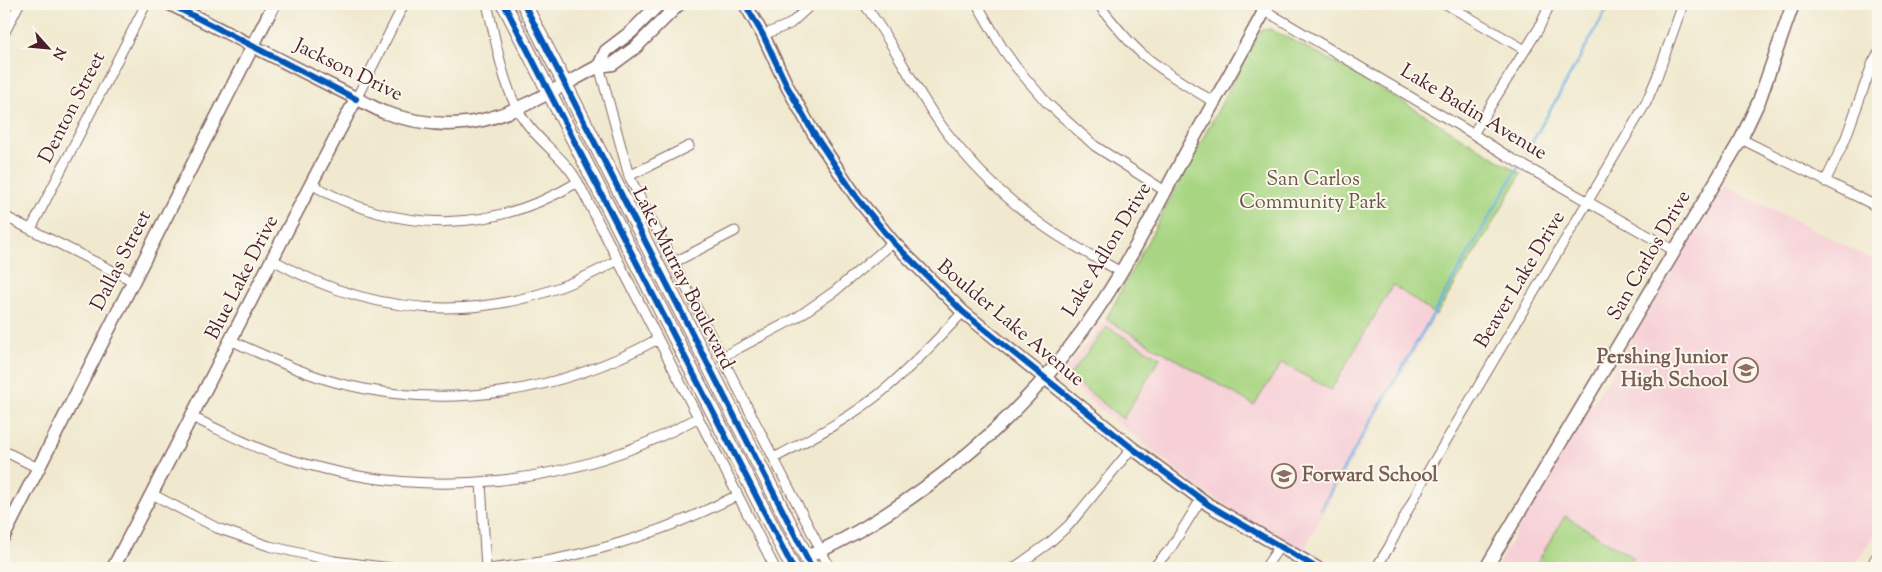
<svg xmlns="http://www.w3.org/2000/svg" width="1882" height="572" font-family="'Sorts Mill Goudy',serif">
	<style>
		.built { fill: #f6cfd7 }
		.green { fill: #a7d582; stroke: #787a56 }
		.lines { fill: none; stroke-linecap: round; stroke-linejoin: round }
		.stream { stroke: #67b3e0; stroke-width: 2.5 }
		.street-casing { stroke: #846664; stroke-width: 11 }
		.secondary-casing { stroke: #846664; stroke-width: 15 }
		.primary-casing { stroke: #846664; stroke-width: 16 }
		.street { stroke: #fff; stroke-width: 9 }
		.secondary { stroke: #fff; stroke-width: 12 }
		.primary { stroke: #fff; stroke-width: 14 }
		.cycleway-casing { stroke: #fbf7ec; stroke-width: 9 }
		.cycleway { stroke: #0057b8; stroke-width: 6 }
		.labels { text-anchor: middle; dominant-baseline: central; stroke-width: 4; stroke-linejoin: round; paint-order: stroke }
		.street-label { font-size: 20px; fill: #4a1f2b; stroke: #fbf7ec }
		.park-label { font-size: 20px; fill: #665645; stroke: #fbf7ec }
		.education-label { font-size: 20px; font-weight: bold; fill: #785e54; stroke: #fbf7ec; text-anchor: end }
	</style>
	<rect width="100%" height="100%" fill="#fbf7ec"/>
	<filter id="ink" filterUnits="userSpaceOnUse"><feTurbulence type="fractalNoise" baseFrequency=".02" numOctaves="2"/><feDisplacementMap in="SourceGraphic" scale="10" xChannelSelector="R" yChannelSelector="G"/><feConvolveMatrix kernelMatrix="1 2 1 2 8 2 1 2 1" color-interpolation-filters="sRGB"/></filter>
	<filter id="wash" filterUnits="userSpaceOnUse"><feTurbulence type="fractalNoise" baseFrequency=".0096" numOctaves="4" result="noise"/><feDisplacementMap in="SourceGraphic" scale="20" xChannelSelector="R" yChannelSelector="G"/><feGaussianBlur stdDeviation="1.12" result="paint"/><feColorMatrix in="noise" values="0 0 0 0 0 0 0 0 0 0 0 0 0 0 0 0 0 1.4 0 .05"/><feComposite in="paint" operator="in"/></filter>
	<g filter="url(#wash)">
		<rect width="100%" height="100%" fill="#f0e9cf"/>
		<path class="built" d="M1725,186L1878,262V526L1854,568H1496L1547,479Z
			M1393,285L1436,315L1336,488L1304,550L1249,520L1202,490L1060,377L1106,319L1254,404L1282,362L1331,390Z"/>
		<path class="green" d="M1270,29C1357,71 1439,124 1521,174L1496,218L1436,315L1393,285L1331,390L1282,363L1254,405L1106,319L1261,30Z
			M1107,327L1160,358L1123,419L1069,376Z
			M1565,516L1634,558L1628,568H1534Z"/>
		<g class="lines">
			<path class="stream" d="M1526,153L1610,4
				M1321,509L1334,485L1519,166"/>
		</g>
	</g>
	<g filter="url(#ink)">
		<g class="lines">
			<defs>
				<path id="street" d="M487,4C496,39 503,92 525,121C541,144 564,157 578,182L775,568
					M864,4C894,43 914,89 944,129C972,166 1008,201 1045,227C1069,244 1096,258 1121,272
					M977,4L1003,49L1016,67L1047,103L1095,146L1165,191
					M1098,4C1112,21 1125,39 1142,54C1164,72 1189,87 1214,102
					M1254,4L1473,134L1509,157L1675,251
					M1446,4L1525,50
					M4,34L19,4
					M763,35L790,24L812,4
					M599,66L629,176L830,568
					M356,99L404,4
					M1473,134L1539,28L1550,4
					M1741,139L1878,207
					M629,176L689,146
					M1825,182L1845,140L1873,62L1878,54
					M311,184C398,235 492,234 578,182
					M4,216L133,281
					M31,229L146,4
					M273,260C385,324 505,324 618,260
					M673,263L735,231
					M232,341C268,357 303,374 342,384C450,411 561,392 658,339
					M722,357L796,318L835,291L893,242
					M192,417C224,432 255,449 289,459C424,502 574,487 697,418
					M4,451L38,468
					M774,458C814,437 856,415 890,385C916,362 940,337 963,312
					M481,482L486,568
					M152,494L217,528L269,546L334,561L391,568
					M495,568C581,560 661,534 738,495
					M1014,568L1049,543L1069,525L1132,448
					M1153,568L1171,548L1201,499
					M1265,568L1280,546
					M1376,568L1389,547L1427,473L1646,103L1657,77L1683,4"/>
				<path id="secondary" d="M170,4L383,112C475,144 520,107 599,66L613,64L636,47L679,4
					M745,4L763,35L787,86L814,134L857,198L893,242L963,312L1132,448L1209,505L1317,568
					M599,66L606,51L631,32L659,4
					M4,536L274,4
					M806,557C833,546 858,532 883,516C970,461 1046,388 1103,301C1133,255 1158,205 1184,156C1212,105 1241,55 1268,4
					M113,568C195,412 273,254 356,99
					M1486,568L1741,139L1759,101L1793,4"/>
				<path id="primary" d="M504,4L793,568
					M524,4L812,568
					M1873,568L1878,559"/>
			</defs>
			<use href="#street" class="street-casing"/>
			<use href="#secondary" class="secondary-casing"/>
			<use href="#primary" class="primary-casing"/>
			<use href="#street" class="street"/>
			<use href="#secondary" class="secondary"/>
			<use href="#primary" class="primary"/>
			<defs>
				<path id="cycleway" d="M170,4L356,99
					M504,4L793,568
					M524,4L812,568
					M745,4L763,35L787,86L814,134L857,198L893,242L963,312L1132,448L1209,505L1317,568"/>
			</defs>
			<use href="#cycleway" class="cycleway-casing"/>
			<use href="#cycleway" class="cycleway"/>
		</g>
	</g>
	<defs>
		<symbol id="school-ring" viewBox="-11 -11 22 22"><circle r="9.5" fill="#fbf7ec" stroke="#8d6e63" stroke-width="1.5"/><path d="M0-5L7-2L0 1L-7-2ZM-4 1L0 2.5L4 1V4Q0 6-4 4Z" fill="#8d6e63"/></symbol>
	</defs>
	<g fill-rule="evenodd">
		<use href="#school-ring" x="1732" y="356" width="28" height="28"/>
		<use href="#school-ring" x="1270" y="462" width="28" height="28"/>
	</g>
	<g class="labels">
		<g class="street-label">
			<text transform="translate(348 71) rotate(26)">Jackson Drive</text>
			<text transform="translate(73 108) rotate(-63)">Denton Street</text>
			<text transform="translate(1473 113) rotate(31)">Lake Badin Avenue</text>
			<text transform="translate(1108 250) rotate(-59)">Lake Adlon Drive</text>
			<text transform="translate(1650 256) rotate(-60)">San Carlos Drive</text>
			<text transform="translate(122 261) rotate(-63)">Dallas Street</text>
			<text transform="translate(243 278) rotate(-63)">Blue Lake Drive</text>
			<text transform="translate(682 279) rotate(63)">Lake Murray Boulevard</text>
			<text transform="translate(1521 280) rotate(-59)">Beaver Lake Drive</text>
			<text transform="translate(1010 324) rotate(40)">Boulder Lake Avenue</text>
		</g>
		<g class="park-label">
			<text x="1313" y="180">San Carlos<tspan x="1313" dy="23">Community Park</tspan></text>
		</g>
		<g class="education-label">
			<text x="1728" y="358">Pershing Junior<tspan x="1728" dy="23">High School</tspan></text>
			<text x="1302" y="476" text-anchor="start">Forward School</text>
		</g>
	</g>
	<rect width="1882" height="572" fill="none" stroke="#fbf7ec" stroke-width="20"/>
	<g transform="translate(48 48) rotate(117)" stroke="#fbf7ec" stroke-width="4" paint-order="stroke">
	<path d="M0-4L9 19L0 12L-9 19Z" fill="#4a1f2b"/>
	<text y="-8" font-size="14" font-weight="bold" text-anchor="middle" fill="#4a1f2b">N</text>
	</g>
</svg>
